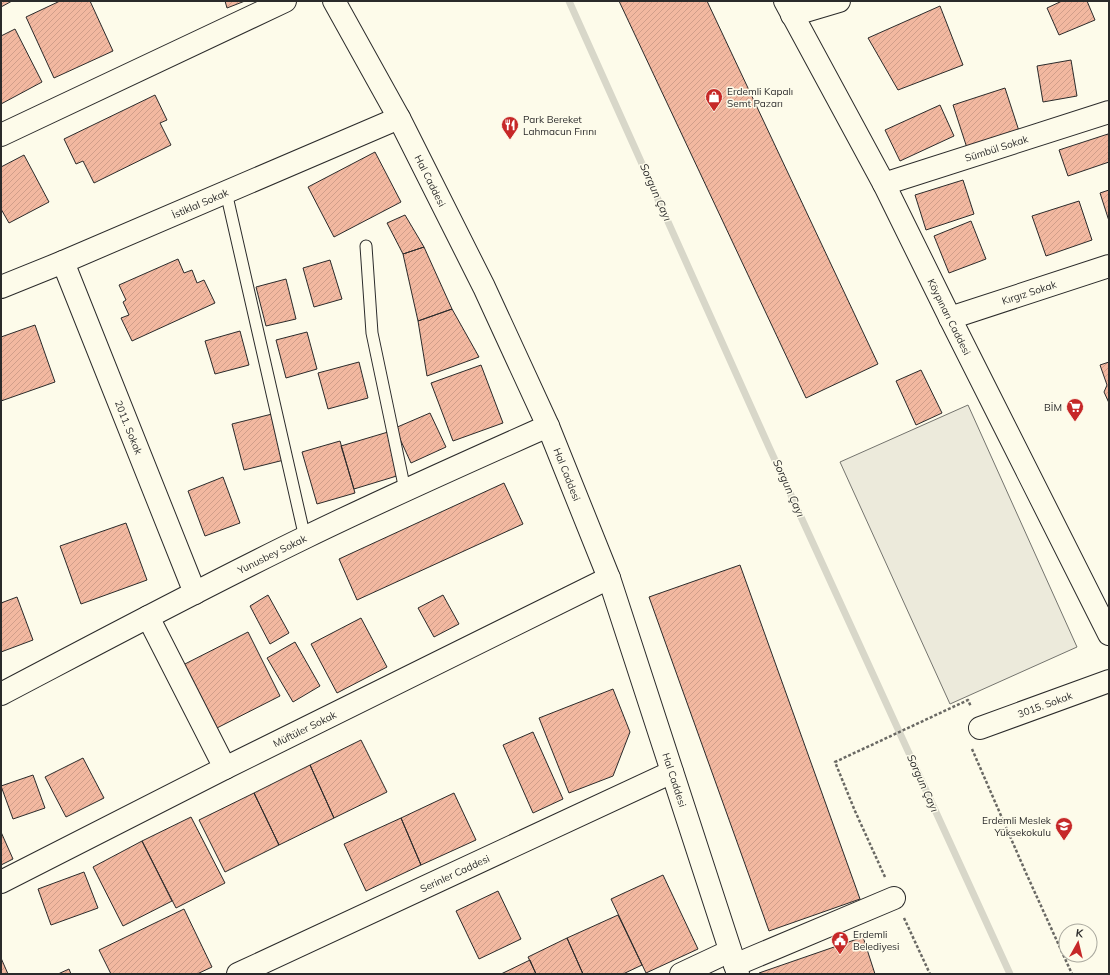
<svg xmlns="http://www.w3.org/2000/svg" width="1110" height="975" font-family="Mulish,sans-serif">
	<style>
		.parking { fill: #eceadb; stroke: #74746e }
		.lines { fill: none; stroke-linecap: round; stroke-linejoin: round }
		.stream { stroke: #d8d7c9; stroke-width: 7 }
		.building { fill: url(#building-hatch); stroke: #2b2b2b }
		.service-casing { stroke: #2b2b2b; stroke-width: 13 }
		.minor-casing { stroke: #2b2b2b; stroke-width: 24 }
		.tertiary-casing { stroke: #2b2b2b; stroke-width: 24 }
		.path { stroke: #6a6964; stroke-width: 2.5; stroke-dasharray: 3 2; stroke-linecap: butt }
		.service { stroke: #fdfbea; stroke-width: 11 }
		.minor { stroke: #fdfbea; stroke-width: 22 }
		.tertiary { stroke: #fdfbea; stroke-width: 22 }
		.labels { text-anchor: middle; dominant-baseline: central; stroke-width: 3; stroke-linejoin: round; paint-order: stroke }
		.poi-label { font-size: 10px; fill: #2b2b2b; stroke: #fdfbea; text-anchor: start }
		.street-label { font-size: 10px; fill: #2b2b2b; stroke: #fdfbea }
		.water-label { font-size: 11px; font-style: italic; fill: #2b2b2b; stroke: #fdfbea }
	</style>
	<defs>
		<pattern id="building-hatch" width="6" height="6" patternUnits="userSpaceOnUse"><rect width="6" height="6" fill="#f2b8a0"/><path d="M-1 1l2-2M0 6l6-6M5 7l2-2" fill="none" stroke="#d09e8a"/></pattern>
	</defs>
	<rect width="100%" height="100%" fill="#fdfbea"/>
	<path class="parking" d="M968,405L1077,647L950,704L840,462Z"/>
	<g class="lines">
		<path class="stream" d="M569,1L769,447L1010,974"/>
	</g>
	<path class="building" d="M1,1H12L1,7Z
		M60,1H90L113,51L54,78L26,17Z
		M225,1H245L227,8Z
		M619,1H707L878,364L806,398Z
		M1062,1H1087L1095,20L1059,35L1047,8Z
		M940,6L963,65L898,90L868,38Z
		M15,29L42,82L1,104V36Z
		M1071,60L1077,96L1043,102L1037,66Z
		M1005,88L1019,131L967,148L953,105Z
		M155,95L167,120L160,123L171,145L94,183L83,161L76,164L64,139Z
		M940,105L954,136L900,161L885,130Z
		M1108,134L1109,138V162L1068,176L1059,150Z
		M375,152L401,202L334,237L308,187Z
		M24,155L49,202L9,223L1,209V167Z
		M963,180L974,214L926,230L915,195Z
		M1109,190V221L1100,193Z
		M1079,201L1092,240L1046,256L1032,216Z
		M405,215L424,247L403,254L387,223Z
		M971,221L986,259L949,273L934,236Z
		M424,247L452,309L418,321L403,254Z
		M178,259L184,273L192,270L197,283L204,280L215,303L132,341L121,318L129,315L123,302L126,300L119,285Z
		M330,260L342,299L314,307L303,268Z
		M286,279L296,319L266,326L256,287Z
		M452,309L479,357L427,376L418,321Z
		M35,325L55,382L1,401V337Z
		M240,331L249,365L215,374L205,341Z
		M307,332L317,369L286,378L276,340Z
		M359,362L368,398L328,409L318,373Z
		M1109,362V403L1104,392L1107,385L1100,365Z
		M481,365L503,423L453,441L431,383Z
		M921,370L942,413L916,425L896,381Z
		M430,413L446,447L411,463L395,428Z
		M272,414L284,460L244,470L232,424Z
		M388,432L400,475L354,489L341,446Z
		M340,441L355,493L317,504L302,452Z
		M223,477L240,523L205,536L188,491Z
		M504,483L523,524L357,600L339,559Z
		M126,523L147,580L81,604L60,546Z
		M740,565L860,899L769,931L649,597Z
		M268,595L289,633L270,644L250,606Z
		M443,595L459,624L434,637L418,608Z
		M17,597L33,640L1,652V603Z
		M361,618L387,667L337,693L311,644Z
		M248,632L280,696L211,731L179,667Z
		M295,642L320,686L293,702L267,658Z
		M613,689L630,732L613,776L569,793L539,718Z
		M533,732L563,799L533,813L503,745Z
		M361,740L387,792L334,818L310,765Z
		M83,758L104,798L66,817L45,777Z
		M310,765L334,818L279,845L254,793Z
		M33,775L45,808L13,819L1,786Z
		M254,793L279,845L225,872L199,820Z
		M454,793L476,840L421,865L401,818Z
		M191,817L225,883L176,908L142,841Z
		M401,818L421,865L366,891L344,844Z
		M1,832L13,859L1,865Z
		M142,841L172,901L123,926L93,867Z
		M84,872L98,908L51,925L38,889Z
		M663,875L698,949L646,973L611,899Z
		M498,891L521,939L479,959L456,911Z
		M184,909L212,967L197,974H111L99,950Z
		M618,915L642,965L623,974H583L567,938Z
		M863,937L875,974H759V973Z
		M567,938L583,974H536L528,957Z
		M1,958L8,974H1Z
		M530,960L536,974H501Z
		M69,969L71,974H58Z"/>
	<g class="lines">
		<defs>
			<path id="service" d="M226,192L305,538
				M366,246L372,333L405,490"/>
			<g id="minor">
				<path d="M792,15L839,1"/>
				<path d="M1,135L285,1"/>
				<path id="s1" d="M884,184L1109,112"/>
				<path id="s2" d="M63,262L195,593"/>
				<path id="s3" d="M1,287L63,262L399,118"/>
				<path id="s4" d="M950,318L1109,266"/>
				<path d="M148,617L225,768"/>
				<path id="s5" d="M1,694C102,641 203,587 306,537C386,498 467,462 548,426"/>
				<path id="s6" d="M980,728L1109,681"/>
				<path id="s7" d="M1,882L225,768L609,578"/>
				<path d="M735,965L894,898"/>
				<path d="M681,974L730,951"/>
			</g>
			<g id="tertiary">
				<path id="s8" d="M334,1L399,118L484,287L548,426L609,578L738,974"/>
				<path id="s9" d="M785,1L884,184L950,318L1109,634"/>
				<path id="s10" d="M238,974L672,772"/>
			</g>
		</defs>
		<use href="#service" class="service-casing"/>
		<use href="#minor" class="minor-casing"/>
		<use href="#tertiary" class="tertiary-casing"/>
		<path class="path" d="M972,749L1026,873L1072,974
			M885,877L855,811L835,762L968,700L971,707
			M904,918L930,974"/>
		<use href="#service" class="service"/>
		<use href="#minor" class="minor"/>
		<use href="#tertiary" class="tertiary"/>
	</g>
	<defs>
		<symbol id="shop-pin" viewBox="-11 -11 22 30"><path d="M0 17L-7.5 6A9.5 9.5 0 1 1 7.5 6Z" fill="#c62828" stroke="#fdfbea"/><path d="M-5-2.5h2.3a2.7 3.5 0 0 1 5.4 0H5L5.5 6h-11ZM-1.5-2.5h3a1.5 2.3 0 0 0-3 0Z" fill="#fff"/></symbol>
		<symbol id="restaurant-pin" viewBox="-11 -11 22 30"><path d="M0 17L-7.5 6A9.5 9.5 0 1 1 7.5 6Z" fill="#c62828" stroke="#fdfbea"/><path d="M-5-6h1v4h1v-4h1v4h1v-4h1v5L-1.5 .5V6h-2V.5L-5-1ZM5-6V6H3V1.5H1.5Q1.5-4 5-6Z" fill="#fff"/></symbol>
		<symbol id="supermarket-pin" viewBox="-11 -11 22 30"><path d="M0 17L-7.5 6A9.5 9.5 0 1 1 7.5 6Z" fill="#c62828" stroke="#fdfbea"/><path d="M-6-5.5h2.5l.6 2H6L4.5 2H-2.5L-4.4-4H-6ZM-1.5 3.2a1.3 1.3 0 1 0 .1 0ZM3 3.2a1.3 1.3 0 1 0 .1 0Z" fill="#fff"/></symbol>
		<symbol id="university-pin" viewBox="-11 -11 22 30"><path d="M0 17L-7.5 6A9.5 9.5 0 1 1 7.5 6Z" fill="#c62828" stroke="#fdfbea"/><path d="M0-5L7-2L0 1L-7-2ZM-4 1L0 2.5L4 1V4Q0 6-4 4Z" fill="#fff"/></symbol>
		<symbol id="civic-pin" viewBox="-11 -11 22 30"><path d="M0 17L-7.5 6A9.5 9.5 0 1 1 7.5 6Z" fill="#c62828" stroke="#fdfbea"/><path d="M-.6-6.5H3V-4.5H.6V-3L4-1V1h2V6H-6V1h2V-1L-.6-3ZM-1.2 2.5V6h2.4V2.5Z" fill="#fff"/></symbol>
	</defs>
	<g fill-rule="evenodd">
		<use href="#shop-pin" x="704" y="87" width="20" height="27"/>
		<use href="#restaurant-pin" x="500" y="115" width="20" height="27"/>
		<use href="#supermarket-pin" x="1065" y="397" width="20" height="27"/>
		<use href="#university-pin" x="1054" y="816" width="20" height="27"/>
		<use href="#civic-pin" x="830" y="930" width="20" height="27"/>
	</g>
	<g class="labels">
		<g class="poi-label">
			<text x="727" y="91">Erdemli Kapalı<tspan x="727" dy="12">Semt Pazarı</tspan></text>
			<text x="523" y="119">Park Bereket<tspan x="523" dy="12">Lahmacun Fırını</tspan></text>
			<text x="1062" y="407" text-anchor="end">BİM</text>
			<text x="1051" y="820" text-anchor="end">Erdemli Meslek<tspan x="1051" dy="12">Yüksekokulu</tspan></text>
			<text x="853" y="934">Erdemli<tspan x="853" dy="12">Belediyesi</tspan></text>
		</g>
		<g class="street-label">
			<text stroke="none"><textPath href="#s1" startOffset="118">Sümbül Sokak</textPath></text>
			<text stroke="none"><textPath href="#s8" startOffset="204">Hal Caddesi</textPath></text>
			<text stroke="none"><textPath href="#s3" startOffset="216">İstiklal Sokak</textPath></text>
			<text stroke="none"><textPath href="#s4" startOffset="83">Kırgız Sokak</textPath></text>
			<text stroke="none"><textPath href="#s9" startOffset="356">Köypınarı Caddesi</textPath></text>
			<text stroke="none"><textPath href="#s2" startOffset="178">2011. Sokak</textPath></text>
			<text stroke="none"><textPath href="#s8" startOffset="528">Hal Caddesi</textPath></text>
			<text stroke="none"><textPath href="#s5" startOffset="305">Yunusbey Sokak</textPath></text>
			<text stroke="none"><textPath href="#s6" startOffset="69">3015. Sokak</textPath></text>
			<text stroke="none"><textPath href="#s7" startOffset="340">Müftüler Sokak</textPath></text>
			<text stroke="none"><textPath href="#s8" startOffset="852">Hal Caddesi</textPath></text>
			<text stroke="none"><textPath href="#s10" startOffset="239">Serinler Caddesi</textPath></text>
		</g>
		<g class="water-label">
			<text transform="translate(656 192) rotate(66)">Sorgun Çayı</text>
			<text transform="translate(789 488) rotate(66)">Sorgun Çayı</text>
			<text transform="translate(923 783) rotate(66)">Sorgun Çayı</text>
		</g>
	</g>
	<rect width="1110" height="975" fill="none" stroke="#2b2b2b" stroke-width="4"/>
	<g transform="translate(1078 943) rotate(8)"><circle r="19" fill="#fdfbea" stroke="#a9a89e"/>
	<path d="M0-3L7 15L0 10L-7 15Z" fill="#c62828"/>
	<text y="-6" font-size="11" font-weight="bold" text-anchor="middle" fill="#2b2b2b">K</text>
	</g>
</svg>
